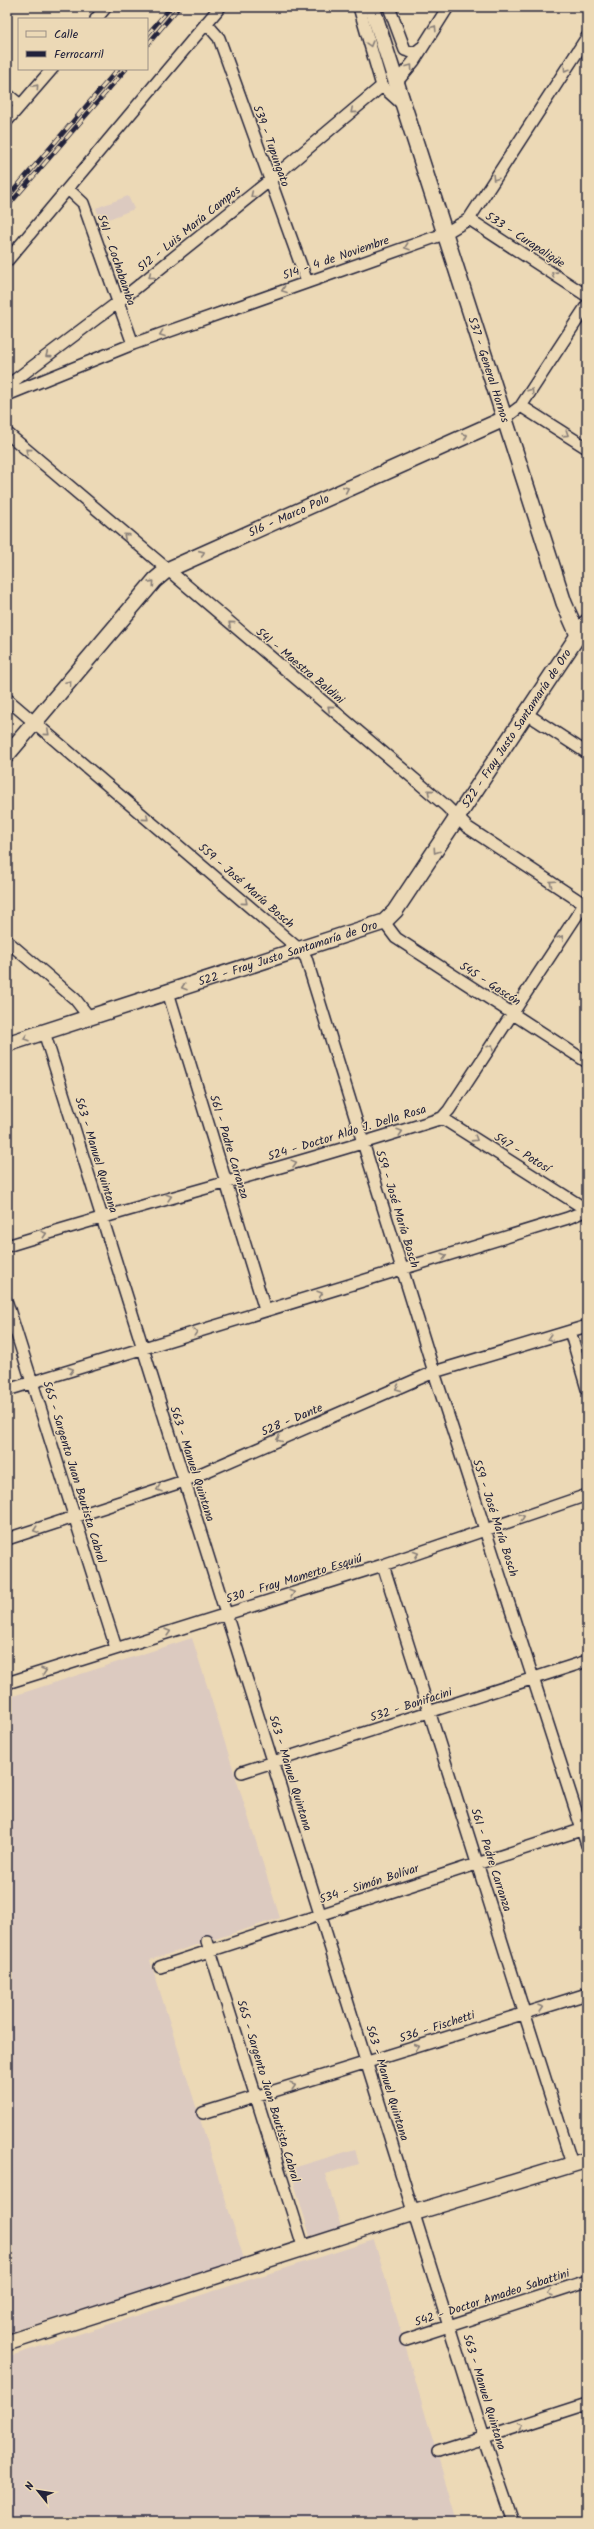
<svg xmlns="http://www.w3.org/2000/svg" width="594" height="2529" font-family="Kalam,sans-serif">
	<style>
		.built { fill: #dccac0 }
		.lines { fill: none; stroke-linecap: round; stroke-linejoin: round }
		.street-casing { stroke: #22223b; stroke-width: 14 }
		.secondary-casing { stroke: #22223b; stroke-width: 18 }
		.street { stroke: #ecd9b6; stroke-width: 11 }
		.secondary { stroke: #ecd9b6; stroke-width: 15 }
		.rail-casing { stroke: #22223b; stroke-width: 4.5 }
		.rail { stroke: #ecd9b6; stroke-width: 3; stroke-dasharray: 9; stroke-linecap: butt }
		.oneway { stroke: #877e78 }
		.labels { text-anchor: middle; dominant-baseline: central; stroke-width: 3; stroke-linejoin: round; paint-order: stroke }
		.street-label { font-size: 12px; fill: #22223b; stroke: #ecd9b6 }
	</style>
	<rect width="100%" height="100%" fill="#ecd9b6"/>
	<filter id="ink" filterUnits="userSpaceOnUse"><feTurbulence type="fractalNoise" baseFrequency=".025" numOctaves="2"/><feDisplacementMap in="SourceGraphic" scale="8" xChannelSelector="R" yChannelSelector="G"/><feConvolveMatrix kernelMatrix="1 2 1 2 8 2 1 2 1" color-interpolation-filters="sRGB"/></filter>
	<g filter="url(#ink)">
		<path class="built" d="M128,196L134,209L101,222L96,208Z
			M192,1638L280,1918L150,1960L244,2259L7,2333V1698Z
			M355,2149L359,2164L325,2174L341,2227L310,2236L290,2169Z
			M374,2240L457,2522H7V2357Z"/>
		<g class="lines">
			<defs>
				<path id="street" d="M359,7L382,86L402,104
					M389,7L405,50L415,53L421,48
					M96,19L106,7
					M206,23L219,38L307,282
					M396,83L414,61L448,7
					M7,94L20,105
					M7,121L52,69
					M68,189L83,203L133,344
					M469,219L587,296
					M7,261L220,7
					M7,386L117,303L269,181L382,86
					M7,395L133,344L444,234L469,219L587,37
					M521,406L587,448
					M504,419L521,406L587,305
					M7,433L446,806L467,827L587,906
					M7,699L300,950L306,958L434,1372L587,1845
					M527,714L587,753
					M384,922L396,938L587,1062
					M7,941L75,999L89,1017
					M168,992L265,1310
					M44,1032L484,2438L513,2522
					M442,1118L587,1210
					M7,1246C151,1201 299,1165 442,1118L449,1110L587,900
					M7,1303L116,1648
					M570,1331L587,1389
					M7,1390L568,1218L587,1210
					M7,1539L184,1481L434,1372L587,1326
					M383,1565L572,2164
					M7,1683L383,1565L587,1495
					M242,1772L587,1661
					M207,1941L304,2249
					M160,1967L587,1828
					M203,2113L587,1994
					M406,2340L587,2281
					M438,2452L587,2404"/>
				<g id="secondary">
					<path id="s1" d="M372,7L564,603L578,635"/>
					<path id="s2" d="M7,755L155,580L167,570L504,419"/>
					<path id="s3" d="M7,1044L384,922L395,911L587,622"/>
					<path d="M7,2343L413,2213L587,2160"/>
				</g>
			</defs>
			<use href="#street" class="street-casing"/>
			<use href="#secondary" class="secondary-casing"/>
			<use href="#street" class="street"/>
			<use href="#secondary" class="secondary"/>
			<defs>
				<path id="rail" d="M147,35L171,7
					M147,45L179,7
					M7,198L118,69
					M7,207L126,69"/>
			</defs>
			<use href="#rail" class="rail-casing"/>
			<use href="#rail" class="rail"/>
		</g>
		<defs><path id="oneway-chevron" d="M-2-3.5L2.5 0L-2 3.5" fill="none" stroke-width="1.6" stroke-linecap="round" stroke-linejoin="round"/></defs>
		<g class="oneway">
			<use href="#oneway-chevron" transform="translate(434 28) rotate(-57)"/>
			<use href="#oneway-chevron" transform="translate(370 44) rotate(74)"/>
			<use href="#oneway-chevron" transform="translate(410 67) rotate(-54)"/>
			<use href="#oneway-chevron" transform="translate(566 69) rotate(123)"/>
			<use href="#oneway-chevron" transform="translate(36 87) rotate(-49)"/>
			<use href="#oneway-chevron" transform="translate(353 111) rotate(140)"/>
			<use href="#oneway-chevron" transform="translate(495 178) rotate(123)"/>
			<use href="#oneway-chevron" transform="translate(253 195) rotate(141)"/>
			<use href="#oneway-chevron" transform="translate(407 247) rotate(161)"/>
			<use href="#oneway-chevron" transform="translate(554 274) rotate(-147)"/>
			<use href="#oneway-chevron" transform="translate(151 276) rotate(141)"/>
			<use href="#oneway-chevron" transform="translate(284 290) rotate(160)"/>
			<use href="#oneway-chevron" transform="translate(162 334) rotate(160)"/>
			<use href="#oneway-chevron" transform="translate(48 355) rotate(143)"/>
			<use href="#oneway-chevron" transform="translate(531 391) rotate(-57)"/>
			<use href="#oneway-chevron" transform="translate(566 434) rotate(33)"/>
			<use href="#oneway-chevron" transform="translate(465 436) rotate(-24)"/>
			<use href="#oneway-chevron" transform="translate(28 451) rotate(-139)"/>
			<use href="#oneway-chevron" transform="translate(346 489) rotate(-24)"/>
			<use href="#oneway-chevron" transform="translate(126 536) rotate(-139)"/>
			<use href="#oneway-chevron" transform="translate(202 553) rotate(-24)"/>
			<use href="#oneway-chevron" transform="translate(152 583) rotate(-48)"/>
			<use href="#oneway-chevron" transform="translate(231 624) rotate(-140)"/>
			<use href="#oneway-chevron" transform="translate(69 683) rotate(-50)"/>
			<use href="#oneway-chevron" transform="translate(330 708) rotate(-140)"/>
			<use href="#oneway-chevron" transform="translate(47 733) rotate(41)"/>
			<use href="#oneway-chevron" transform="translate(430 792) rotate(-140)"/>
			<use href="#oneway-chevron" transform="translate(146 818) rotate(41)"/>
			<use href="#oneway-chevron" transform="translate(436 851) rotate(124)"/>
			<use href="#oneway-chevron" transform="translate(552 883) rotate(-146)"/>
			<use href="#oneway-chevron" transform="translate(245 902) rotate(41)"/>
			<use href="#oneway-chevron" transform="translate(561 938) rotate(-57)"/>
			<use href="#oneway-chevron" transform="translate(184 987) rotate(162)"/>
			<use href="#oneway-chevron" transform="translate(26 1038) rotate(162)"/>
			<use href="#oneway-chevron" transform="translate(491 1047) rotate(-57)"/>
			<use href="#oneway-chevron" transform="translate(400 1132) rotate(-18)"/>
			<use href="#oneway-chevron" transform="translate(475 1139) rotate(32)"/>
			<use href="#oneway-chevron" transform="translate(294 1163) rotate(-15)"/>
			<use href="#oneway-chevron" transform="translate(169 1197) rotate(-16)"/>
			<use href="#oneway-chevron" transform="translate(44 1234) rotate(-17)"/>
			<use href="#oneway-chevron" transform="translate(444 1256) rotate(-17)"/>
			<use href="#oneway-chevron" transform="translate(320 1294) rotate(-16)"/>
			<use href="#oneway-chevron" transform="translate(195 1332) rotate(-18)"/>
			<use href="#oneway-chevron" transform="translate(550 1338) rotate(163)"/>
			<use href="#oneway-chevron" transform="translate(71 1370) rotate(-17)"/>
			<use href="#oneway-chevron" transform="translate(398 1388) rotate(157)"/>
			<use href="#oneway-chevron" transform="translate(279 1439) rotate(157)"/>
			<use href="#oneway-chevron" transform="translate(159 1489) rotate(161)"/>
			<use href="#oneway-chevron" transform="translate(522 1517) rotate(-19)"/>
			<use href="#oneway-chevron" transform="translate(36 1530) rotate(162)"/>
			<use href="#oneway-chevron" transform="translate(416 1554) rotate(-18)"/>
			<use href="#oneway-chevron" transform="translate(292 1593) rotate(-17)"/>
			<use href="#oneway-chevron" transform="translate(168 1632) rotate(-17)"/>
			<use href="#oneway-chevron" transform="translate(44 1671) rotate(-18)"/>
			<use href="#oneway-chevron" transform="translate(541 2008) rotate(-17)"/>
			<use href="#oneway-chevron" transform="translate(417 2047) rotate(-18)"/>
			<use href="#oneway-chevron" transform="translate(293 2086) rotate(-17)"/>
			<use href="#oneway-chevron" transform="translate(550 2293) rotate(163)"/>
			<use href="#oneway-chevron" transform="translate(521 2426) rotate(-18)"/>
		</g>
	</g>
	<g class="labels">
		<g class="street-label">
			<text transform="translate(271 146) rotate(70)">539 - Tupungato</text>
			<text transform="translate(189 229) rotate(-39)">512 - Luis María Campos</text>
			<text transform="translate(525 240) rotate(33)">533 - Curapaligüe</text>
			<text transform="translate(336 258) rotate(-19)">514 - 4 de Noviembre</text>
			<text transform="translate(116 260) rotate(71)">541 - Cochabamba</text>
			<text stroke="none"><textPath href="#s1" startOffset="381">537 - General Hornos</textPath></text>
			<text stroke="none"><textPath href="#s2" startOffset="378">516 - Marco Polo</textPath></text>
			<text transform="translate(300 666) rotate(40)">541 - Maestra Baldini</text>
			<text stroke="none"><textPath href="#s3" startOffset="631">522 - Fray Justo Santamaría de Oro</textPath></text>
			<text transform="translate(246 886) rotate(41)">559 - José María Bosch</text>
			<text stroke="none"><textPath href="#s3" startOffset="295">522 - Fray Justo Santamaría de Oro</textPath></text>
			<text transform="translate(490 984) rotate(33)">545 - Gascón</text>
			<text transform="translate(347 1133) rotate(-17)">524 - Doctor Aldo J. Della Rosa</text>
			<text transform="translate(229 1147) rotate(73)">561 - Padre Carranza</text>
			<text transform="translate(522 1153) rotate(32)">547 - Potosí</text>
			<text transform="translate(96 1155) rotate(73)">563 - Manuel Quintana</text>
			<text transform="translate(397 1209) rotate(73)">559 - José María Bosch</text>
			<text transform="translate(292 1420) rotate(-23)">528 - Dante</text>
			<text transform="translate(192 1464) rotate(72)">563 - Manuel Quintana</text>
			<text transform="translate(74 1472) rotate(73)">565 - Sargento Juan Bautista Cabral</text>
			<text transform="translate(495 1518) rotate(72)">559 - José María Bosch</text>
			<text transform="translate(294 1579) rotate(-17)">530 - Fray Mamerto Esquiú</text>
			<text transform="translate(411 1705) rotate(-18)">532 - Bonifacini</text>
			<text transform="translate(290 1773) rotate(73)">563 - Manuel Quintana</text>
			<text transform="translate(491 1860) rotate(72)">561 - Padre Carranza</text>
			<text transform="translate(369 1884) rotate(-18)">534 - Simón Bolívar</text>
			<text transform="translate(437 2027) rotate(-18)">536 - Fischetti</text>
			<text transform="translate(387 2083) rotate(73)">563 - Manuel Quintana</text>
			<text transform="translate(268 2091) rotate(73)">565 - Sargento Juan Bautista Cabral</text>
			<text transform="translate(492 2298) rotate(-18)">542 - Doctor Amadeo Sabattini</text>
			<text transform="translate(484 2392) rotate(73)">563 - Manuel Quintana</text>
		</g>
	</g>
	<rect width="594" height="2529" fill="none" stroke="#ecd9b6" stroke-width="24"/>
	<rect x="12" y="12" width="570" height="2505" fill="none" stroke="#22223b" stroke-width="1.5" filter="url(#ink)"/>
	<rect x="18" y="18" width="130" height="52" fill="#ecd9b6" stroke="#9b9085"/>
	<rect x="26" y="31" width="20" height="6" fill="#ecd9b6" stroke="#9b9085"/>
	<text x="54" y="38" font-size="12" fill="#22223b">Calle</text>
	<rect x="26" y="51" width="20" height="6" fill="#22223b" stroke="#9b9085"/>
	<text x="54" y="58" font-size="12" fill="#22223b">Ferrocarril</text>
	<g transform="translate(38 2491) rotate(300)" stroke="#ecd9b6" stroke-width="3" paint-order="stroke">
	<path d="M0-3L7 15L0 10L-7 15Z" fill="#22223b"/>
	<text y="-6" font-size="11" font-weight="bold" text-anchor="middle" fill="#22223b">N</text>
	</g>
</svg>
